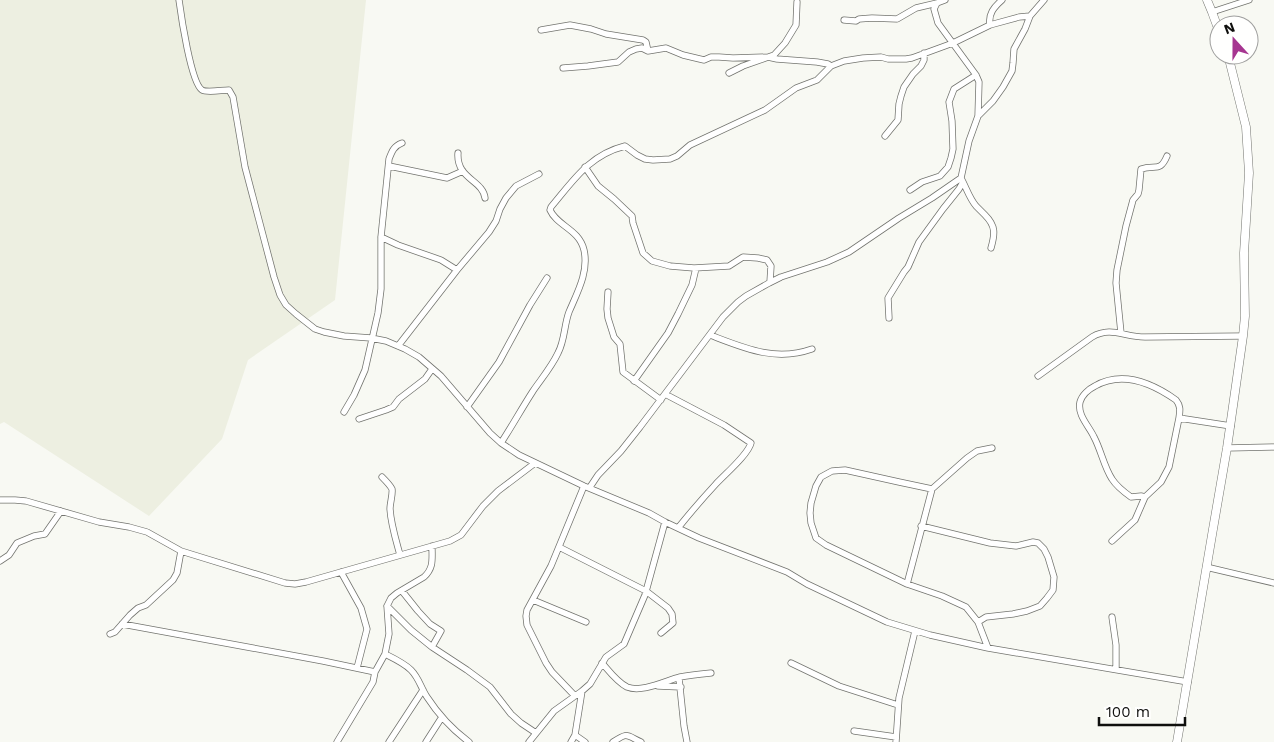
<svg xmlns="http://www.w3.org/2000/svg" width="1274" height="742" font-family="'Work Sans',sans-serif">
	<style>
		.built { fill: #edefe1 }
		.lines { fill: none; stroke-linecap: round; stroke-linejoin: round }
		.street-casing { stroke: #73746f; stroke-width: 7 }
		.secondary-casing { stroke: #73746f; stroke-width: 9 }
		.street { stroke: #fff; stroke-width: 5.5 }
		.secondary { stroke: #fff; stroke-width: 8 }
	</style>
	<rect width="100%" height="100%" fill="#f8f9f3"/>
	<path class="built" d="M0,0H366L335,300L248,360L222,439L149,516L4,422L0,424Z"/>
	<g class="lines">
		<defs>
			<path id="street" d="M179,0C181,15 191,83 202,90C207,93 222,90 229,90L233,97L245,167L274,277L280,295L286,305L296,314L315,329L324,332L344,336L371,338L386,341L405,349L419,357L441,376L490,433L501,443L519,455L584,486L649,513L665,522L699,538L787,572L807,584L887,622L930,635L988,648L1188,682
				M1212,12L1249,0
				M844,20L856,21L859,19L872,18L897,19L916,8L937,3
				M990,25C988,14 994,7 1002,0
				M541,30L570,25L591,29L606,34L643,40L646,42L648,51
				M563,68L588,66L618,62L629,52L636,49L642,48L648,51L666,48L683,55L704,60L711,57H719L733,58L768,57L777,59L817,62L828,64L831,66
				M729,73L743,66L774,55L785,43L796,25L797,2
				M978,116L993,101L1003,87L1012,71L1013,63L1014,49L1025,29L1030,16L1044,0
				M885,136L898,120L899,104L901,96L904,87L913,74L921,66L924,60V53
				M458,153C456,179 483,180 485,198
				M389,166L447,178L463,171
				M585,167L598,186L614,199L632,216L633,223L643,253L652,261L670,266L694,268L729,266L743,257L758,258L767,260L771,266L770,282
				M963,182C967,190 970,199 976,206C979,209 982,212 985,215C996,226 995,234 991,248
				M910,190L922,182L940,176L948,167L951,158L953,149L952,121L949,102L954,89L976,75
				M381,237L398,245L441,260L457,270
				M608,292L607,309L608,318L614,337L620,344L623,372L661,400
				M889,318L888,298L904,272L908,267L919,242L943,209L959,189L963,182L961,178
				M1121,333L1116,283L1117,270L1126,226L1133,200L1138,194L1139,190L1141,169C1155,164 1160,173 1167,156
				M710,335C744,348 775,362 812,349
				M398,346L457,270L489,232L496,221L500,209L506,198L516,186L539,174
				M1038,376L1092,337C1111,326 1124,337 1145,337L1243,336
				M634,381L668,333L678,314L692,285L696,268
				M665,394L724,425L751,443C748,455 724,475 715,485C702,499 690,513 678,528
				M467,407L499,362L530,305L547,278
				M344,412L354,395L365,370L378,313L381,289V237L389,159C392,151 394,146 402,143
				M359,419L386,410L393,407L399,399L425,379L432,369
				M501,443C512,426 522,408 533,391C542,378 552,366 558,353C565,340 564,325 569,312C577,293 589,272 584,250C579,229 557,226 550,210L551,207C573,181 589,155 625,146L637,155L645,159L653,160L670,159L677,156L690,145L765,110L796,88L817,80L831,66L844,61L863,58L881,57L888,59H906L912,58L953,43L990,25L1019,17L1030,16
				M1227,448L1274,447
				M382,477C385,480 390,485 392,489C393,494 390,503 390,509C391,525 396,540 400,555
				M590,487L598,475L621,451L640,427L723,317L738,302L746,296L769,283L781,277L827,262L849,252L899,218L932,198L961,178L969,141L978,116L979,82L976,75L938,23L934,9L937,3L945,0
				M1145,497L1141,496L1131,497C1124,492 1117,487 1112,479C1104,467 1101,450 1094,437C1089,426 1077,415 1080,402C1082,395 1089,389 1095,386C1123,370 1152,383 1176,400C1181,406 1180,411 1179,418
				M0,500H15L26,501L99,522L129,527L147,532L181,551L285,583L295,584L306,582L450,541L461,535L483,506L498,491L535,463
				M921,526L990,543L1016,546L1033,542L1038,543L1044,549L1048,557L1054,577L1053,590L1047,598L1040,606L1027,611L1013,614L986,617L978,622
				M1112,541L1135,520L1145,497L1161,482L1169,467L1179,418L1231,426
				M559,547L646,591L668,608L672,614L673,623L661,633
				M0,561L9,555L17,543L34,536L45,534L61,511
				M1206,567L1274,583
				M341,572L361,608L367,629L357,668
				M907,584L932,489
				M402,591L418,611L430,624L441,631L432,647
				M533,600L586,622
				M387,606L411,630L432,647L467,670L490,687L511,714L521,723L536,733
				M1112,617L1116,645V669
				M122,624L323,661L375,672
				M110,634L115,632L130,615L138,608L146,605L173,580L177,573L181,551
				M988,648L978,622L966,607L942,596L907,584L826,545L816,538L811,523L810,513L811,503L816,486L821,477L832,471L845,470L899,482L932,489L967,458L977,451L992,448
				M385,654C393,658 404,663 411,670C419,678 421,688 427,697C438,714 453,730 469,742
				M602,663C609,671 617,682 627,687C642,693 665,681 680,677C690,675 700,674 711,673
				M791,663L839,686L898,705
				M679,678L684,726L687,742
				M658,686L681,687
				M575,696L552,672L546,663L527,625L526,616L527,610L551,566L584,486
				M854,731L896,737
				M575,735L585,742
				M337,742L373,682L375,672L385,654L389,634L387,606L391,598L397,593L424,577C434,568 432,559 432,546
				M389,742L423,690
				M426,742L442,717
				M529,742L554,711L582,691L590,684L606,657L624,644L645,595L665,522
				M571,742L575,735L582,691
				M613,742C628,732 626,735 641,742
				M896,742L899,698L915,631"/>
			<path id="secondary" d="M1207,0L1212,12L1219,31
				M1177,742L1213,529L1227,448L1243,336L1245,316L1244,253L1249,173L1246,127L1228,55"/>
		</defs>
		<use href="#street" class="street-casing"/>
		<use href="#secondary" class="secondary-casing"/>
		<use href="#street" class="street"/>
		<use href="#secondary" class="secondary"/>
	</g>
	<g transform="translate(1234 40) rotate(339)"><circle r="24" fill="#fffffe" stroke="#9f9f9e"/>
	<path d="M0-4L9 19L0 12L-9 19Z" fill="#a63590"/>
	<text y="-8" font-size="14" font-weight="bold" text-anchor="middle" fill="#0f0f0d">N</text>
	</g>
	<path d="M1099 717v8h86v-8" fill="none" stroke="#0f0f0d" stroke-width="2.5"/>
	<text x="1106" y="717" font-size="15" fill="#0f0f0d" stroke="#fffffe" stroke-width="4" paint-order="stroke">100 m</text>
</svg>
